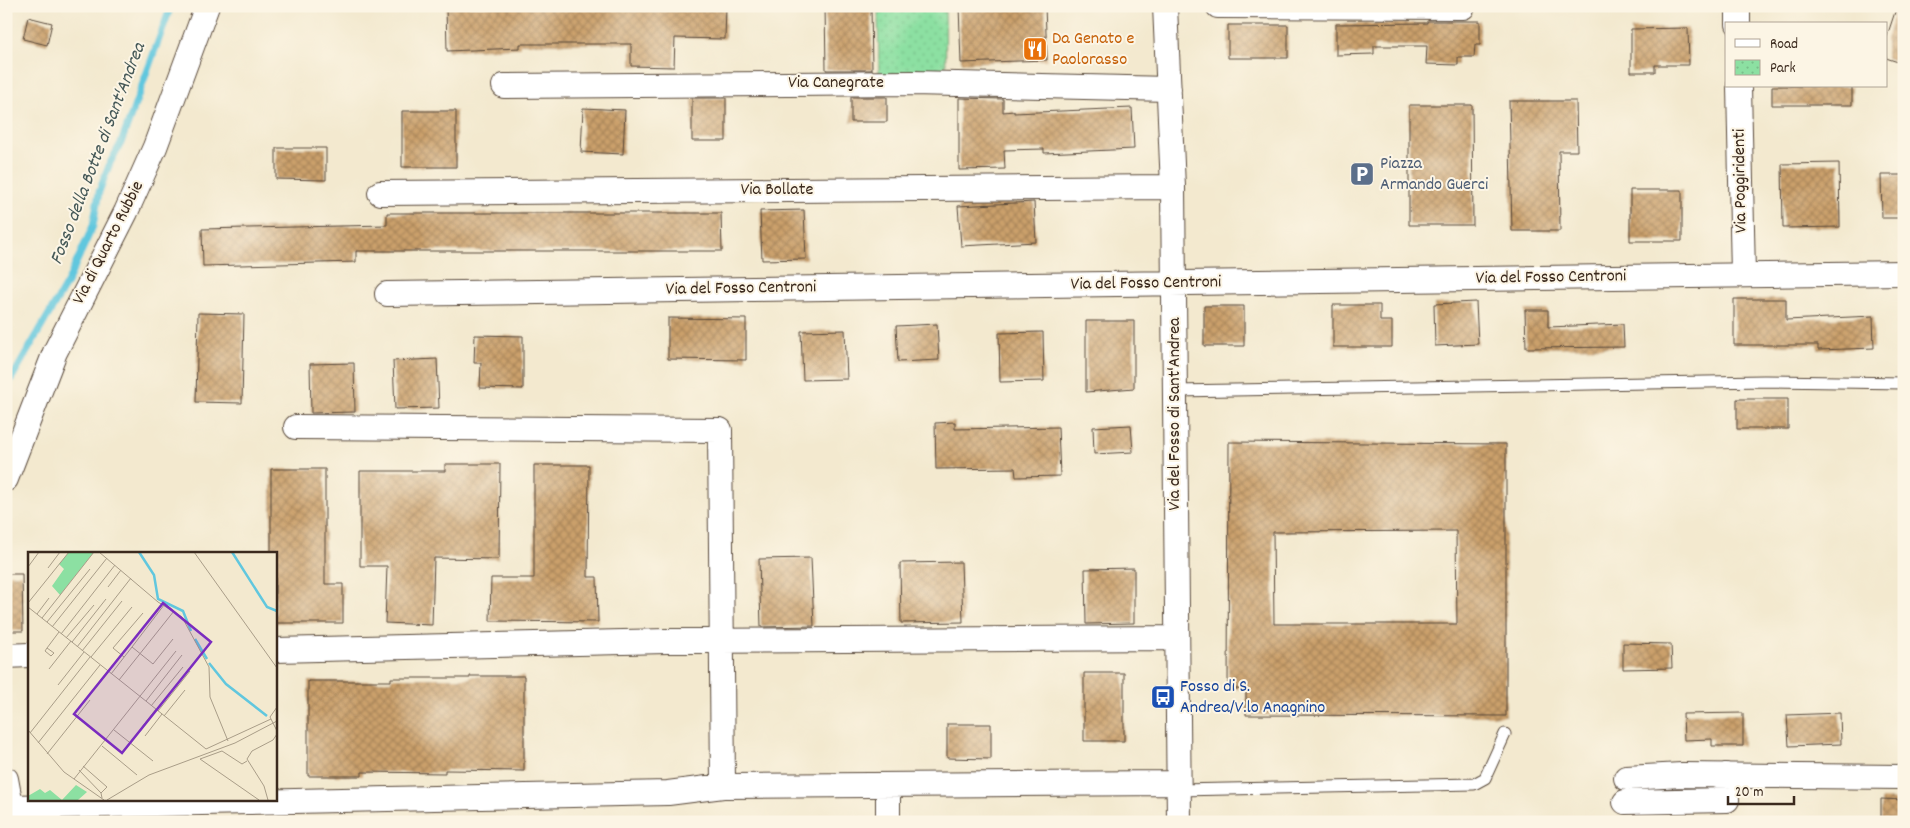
<svg xmlns="http://www.w3.org/2000/svg" width="1910" height="828" font-family="Dekko,sans-serif">
	<style>
		.park { fill: url(#park-dots); stroke: #648560 }
		.lines { fill: none; stroke-linecap: round; stroke-linejoin: round }
		.stream { stroke: #61c7de; stroke-width: 7 }
		.building { fill: url(#building-cross-hatch); fill-rule: evenodd }
		.lane-casing { stroke: #574739; stroke-width: 13 }
		.street-casing { stroke: #574739; stroke-width: 26 }
		.lane { stroke: #fff; stroke-width: 11 }
		.street { stroke: #fff; stroke-width: 24 }
		.labels { text-anchor: middle; dominant-baseline: central; stroke-width: 4; stroke-linejoin: round; paint-order: stroke }
		.food-label { font-size: 18px; fill: #c56008; stroke: #fcf5e5; text-anchor: start }
		.street-label { font-size: 18px; fill: #3b2a1e; stroke: #fcf5e5 }
		.service-label { font-size: 18px; fill: #4e5e75; stroke: #fcf5e5; text-anchor: start }
		.transit-label { font-size: 18px; fill: #164399; stroke: #fcf5e5; text-anchor: start }
		.water-label { font-size: 19px; font-style: italic; fill: #465958; stroke: #fcf5e5 }
		.inset-river { fill: none; stroke: #61c7de; stroke-width: 2.5 }
		.inset-road { fill: none; stroke: #a99d88; stroke-width: 1 }
		.view { fill: #7b2cbf; fill-opacity: 0.15; stroke: #7b2cbf; stroke-width: 2.5 }
		.inset-edge { fill: none; stroke: #3b2a1e; stroke-width: 2.5 }
	</style>
	<defs>
		<pattern id="park-dots" width="8" height="8" patternUnits="userSpaceOnUse" patternTransform="scale(1.25)"><rect width="8" height="8" fill="#8ce0a2"/><path d="M2 2h.1M6 6h.1" fill="none" stroke="#7ac08b" stroke-width="1.8" stroke-linecap="round"/></pattern>
		<pattern id="building-cross-hatch" width="8" height="8" patternUnits="userSpaceOnUse" patternTransform="scale(1.25)"><rect width="8" height="8" fill="#cba06c"/><path d="M0 0l8 8M0 8l8-8" fill="none" stroke="#a68358"/></pattern>
	</defs>
	<rect width="100%" height="100%" fill="#fcf5e5"/>
	<filter id="ink" filterUnits="userSpaceOnUse"><feTurbulence type="fractalNoise" baseFrequency=".02" numOctaves="2"/><feDisplacementMap in="SourceGraphic" scale="10" xChannelSelector="R" yChannelSelector="G"/><feConvolveMatrix kernelMatrix="1 2 1 2 8 2 1 2 1" color-interpolation-filters="sRGB"/></filter>
	<filter id="wash" filterUnits="userSpaceOnUse"><feTurbulence type="fractalNoise" baseFrequency=".0096" numOctaves="4" result="noise"/><feDisplacementMap in="SourceGraphic" scale="20" xChannelSelector="R" yChannelSelector="G"/><feGaussianBlur stdDeviation="1.12" result="paint"/><feColorMatrix in="noise" values="0 0 0 0 0 0 0 0 0 0 0 0 0 0 0 0 0 1.4 0 .05"/><feComposite in="paint" operator="in"/></filter>
	<g filter="url(#wash)">
		<rect width="100%" height="100%" fill="#f3e9cf"/>
		<path class="park" d="M878,6H945L946,74L879,75Z"/>
		<g class="lines">
			<path class="stream" d="M6,388L67,283L93,226L99,192L110,163L121,143L171,6"/>
		</g>
		<g id="blocks">
			<path class="building" d="M446,6H726L725,39L675,38L674,67L631,66V44H520V48L447,51Z
				M825,6H871L872,70H826Z
				M959,6H1045L1047,60L961,63Z
				M1897,6H1904V64L1886,58V39Z
				M28,17L52,23L47,45L23,39Z
				M1427,21H1480V45H1475L1474,57H1458V65L1426,64L1427,46H1374V54L1336,55V24L1427,23Z
				M1228,25H1288V58H1228Z
				M1688,28L1689,65H1655V72H1631V29Z
				M1772,86H1852V105H1772Z
				M851,97H887V122H851Z
				M692,98H726V141H692Z
				M959,98L1003,99V112L1014,111V113L1132,108L1134,149L1044,153V149L1004,150L1005,169L959,170Z
				M1509,101H1576L1577,151H1559L1560,231H1512Z
				M1409,105H1472L1473,225H1409Z
				M583,108L625,110L623,154L581,152Z
				M402,111H456V167H402Z
				M276,148H326V180L276,179Z
				M1839,163L1840,227L1783,228L1782,164Z
				M1881,175H1904V218H1882Z
				M1630,190H1682V241H1630Z
				M1034,202L1036,242L961,246L958,206Z
				M804,210L806,259L762,260L760,211Z
				M387,213H721L722,251H356V262L203,266L202,229L387,225Z
				M1734,299H1786V320L1873,316L1874,348L1818,350V345H1734Z
				M1476,302L1478,344L1435,346L1434,304Z
				M1333,305H1380V321H1392V347H1333Z
				M1204,306H1244V346H1204Z
				M1525,310H1548V327L1623,324L1624,347L1526,348Z
				M198,313L244,314L242,403L196,402Z
				M668,318L746,319V360L668,359Z
				M1086,321H1134V388L1086,392Z
				M937,324L939,360L898,362L896,326Z
				M845,330L847,379L803,380L801,331Z
				M1043,332L1044,381L1000,382L999,333Z
				M475,335L523,336V389L480,388L481,363H474Z
				M437,359L439,408L395,409L393,361Z
				M354,363L355,412L311,413L310,364Z
				M1737,399H1788V429H1737Z
				M955,422V429L1058,427L1060,476L1016,477L1015,468L936,469L935,423Z
				M1131,425L1133,452L1094,454L1093,427Z
				M1229,442L1506,444V716L1246,715V689H1228ZM1456,531L1457,624H1274L1273,532Z
				M445,464H500L499,559L434,558L432,625L385,623L387,566H360V471H445Z
				M534,465H589L588,577H597L598,622L490,621L491,578H534Z
				M271,469H325V584H343V623H275V553H271Z
				M811,558L814,626L761,627L759,559Z
				M961,562L963,622L901,623L900,563Z
				M1134,568V623L1086,624L1085,569Z
				M6,574H22L23,631H6Z
				M1623,643L1671,644L1672,668L1623,669Z
				M1084,673H1124V741H1084Z
				M470,676H524V771L445,770V773L362,772V776H308V681H391V678H470Z
				M1743,713V746H1712V739L1684,740L1683,714Z
				M1840,713L1841,744L1789,746L1787,715Z
				M947,724H991V759L947,758Z
				M1881,799L1904,800V822H1881Z"/>
		</g>
	</g>
	<g filter="url(#ink)">
		<use href="#blocks" fill-opacity="0" stroke="#574739" stroke-width="1"/>
		<g class="lines">
			<defs>
				<path id="lane" d="M1175,391L1764,381L1904,383
					M1178,790L1474,784L1485,778L1505,734"/>
				<path id="street" d="M1165,6L1173,187L1179,822
					M1218,6L1463,7
					M1738,6V24
					M504,86L912,83L1169,89
					M1739,86L1743,275
					M380,193L1173,187
					M387,294L1904,273
					M6,479L55,352L126,212L155,147L207,6
					M275,650L667,641L1177,638
					M6,656L29,655
					M1626,778L1682,775L1904,777
					M6,779L14,822
					M888,785V822
					M723,786L1178,783
					M1625,802L1727,800L1726,775
					M10,807L668,793L723,786L720,430L296,427"/>
			</defs>
			<use href="#lane" class="lane-casing"/>
			<use href="#street" class="street-casing"/>
			<use href="#lane" class="lane"/>
			<use href="#street" class="street"/>
		</g>
	</g>
	<defs>
		<symbol id="restaurant-square" viewBox="-11 -11 22 22"><rect x="-9" y="-9" width="18" height="18" rx="4" fill="#e8710a" stroke="#fcf5e5"/><path d="M-5-6h1v4h1v-4h1v4h1v-4h1v5L-1.5 .5V6h-2V.5L-5-1ZM5-6V6H3V1.5H1.5Q1.5-4 5-6Z" fill="#fff"/></symbol>
		<symbol id="parking-square" viewBox="-11 -11 22 22"><rect x="-9" y="-9" width="18" height="18" rx="4" fill="#5c6f8a" stroke="#fcf5e5"/><path d="M-3.5-5.5H1a3.5 3.5 0 0 1 0 7H-1V5.5H-3.5ZM-1-3.4V-.6H.8a1.4 1.4 0 0 0 0-2.8Z" fill="#fff"/></symbol>
		<symbol id="bus-square" viewBox="-11 -11 22 22"><rect x="-9" y="-9" width="18" height="18" rx="4" fill="#1a4fb4" stroke="#fcf5e5"/><path d="M-5-6H5V4H4V6H2V4H-2V6H-4V4H-5ZM-3.5-4V0h7V-4ZM-3.5 1.2v1.5H-2V1.2ZM2 1.2v1.5H3.5V1.2Z" fill="#fff"/></symbol>
	</defs>
	<g fill-rule="evenodd">
		<use href="#restaurant-square" x="1021" y="35" width="28" height="28"/>
		<use href="#parking-square" x="1348" y="160" width="28" height="28"/>
		<use href="#bus-square" x="1149" y="683" width="28" height="28"/>
	</g>
	<g class="labels">
		<g class="food-label">
			<text x="1052" y="39">Da Genato e<tspan x="1052" dy="21">Paolorasso</tspan></text>
		</g>
		<g class="street-label">
			<text x="836" y="83">Via Canegrate</text>
			<text transform="translate(1741 181) rotate(-91)">Via Poggiridenti</text>
			<text x="777" y="190">Via Bollate</text>
			<text transform="translate(109 243) rotate(-63)">Via di Quarto Rubbie</text>
			<text transform="translate(1551 278) rotate(-1)">Via del Fosso Centroni</text>
			<text transform="translate(1146 284) rotate(-1)">Via del Fosso Centroni</text>
			<text transform="translate(741 289) rotate(-1)">Via del Fosso Centroni</text>
			<text transform="translate(1175 414) rotate(-90)">Via del Fosso di Sant'Andrea</text>
		</g>
		<g class="service-label">
			<text x="1380" y="164">Piazza<tspan x="1380" dy="21">Armando Guerci</tspan></text>
		</g>
		<g class="transit-label">
			<text x="1180" y="687">Fosso di S.<tspan x="1180" dy="21">Andrea/V.lo Anagnino</tspan></text>
		</g>
		<g class="water-label">
			<text transform="translate(99 154) rotate(-69)">Fosso della Botte di Sant'Andrea</text>
		</g>
	</g>
	<g transform="translate(28 552)">
		<rect width="249" height="249" fill="#f3e9cf"/>
		<path d="M41,0H66L32,43L24,34L36,17L31,12ZM48,233L59,240L50,248H0V244L12,237L17,241L22,238L34,248Z" fill="#8ce0a2"/>
		<path class="inset-river" d="M111,0L126,23L130,47L155,59L163,79M204,0L239,55L249,59M167,87L179,107M181,111L198,132L239,164"/>
		<path class="inset-road" d="M71,0L130,50L154,65L181,115L182,145L200,189M166,0L249,116M0,15L11,0M20,16L32,0M80,35L93,18M0,51L41,0M136,53L104,95L125,112L145,87M0,55L178,197L243,167M9,62L21,46M14,66L66,0M19,70L62,17M24,75L79,6M33,82L87,13M38,86L66,53M44,90L78,47M49,95L103,26M19,96L26,101L23,104L17,99L19,96L31,80M54,99L94,49M63,105L104,55M96,105L85,96L115,61M21,117L43,89M83,122L104,95M91,128L146,59M30,133L56,100M118,149L154,103M123,154L155,115M249,155L242,165L249,179M130,159L162,119M136,164L157,138M114,175L128,157M0,178L36,220L76,248M86,178L125,209M2,181L62,105M117,184L134,162M10,191L72,113M74,194L109,223M19,202L62,148M219,209L214,212L194,199L172,207L231,248M55,214L79,235L73,241L74,246M51,218L73,241M46,227L148,99M79,248L121,223L207,191L249,169M240,248L236,234L219,207L224,199L245,188L249,182"/>
		<path class="view" d="M135,51L183,90L94,201L46,162Z"/>
		<rect width="249" height="249" class="inset-edge"/>
	</g>
	<rect width="1910" height="828" fill="none" stroke="#fcf5e5" stroke-width="25"/>
	<rect x="1725" y="22" width="162" height="65" fill="#fcf5e5" stroke="#afa495"/>
	<rect x="1735" y="39" width="25" height="8" fill="#ffffff" stroke="#afa495"/>
	<text x="1770" y="48" font-size="15" fill="#3b2a1e">Road</text>
	<rect x="1735" y="60" width="25" height="15" fill="url(#park-dots)" stroke="#afa495"/>
	<text x="1770" y="72" font-size="15" fill="#3b2a1e">Park</text>
	<path d="M1728 796v8h66v-8" fill="none" stroke="#3b2a1e" stroke-width="2.5"/>
	<text x="1735" y="796" font-size="15" fill="#3b2a1e" stroke="#fcf5e5" stroke-width="4" paint-order="stroke">20 m</text>
</svg>
